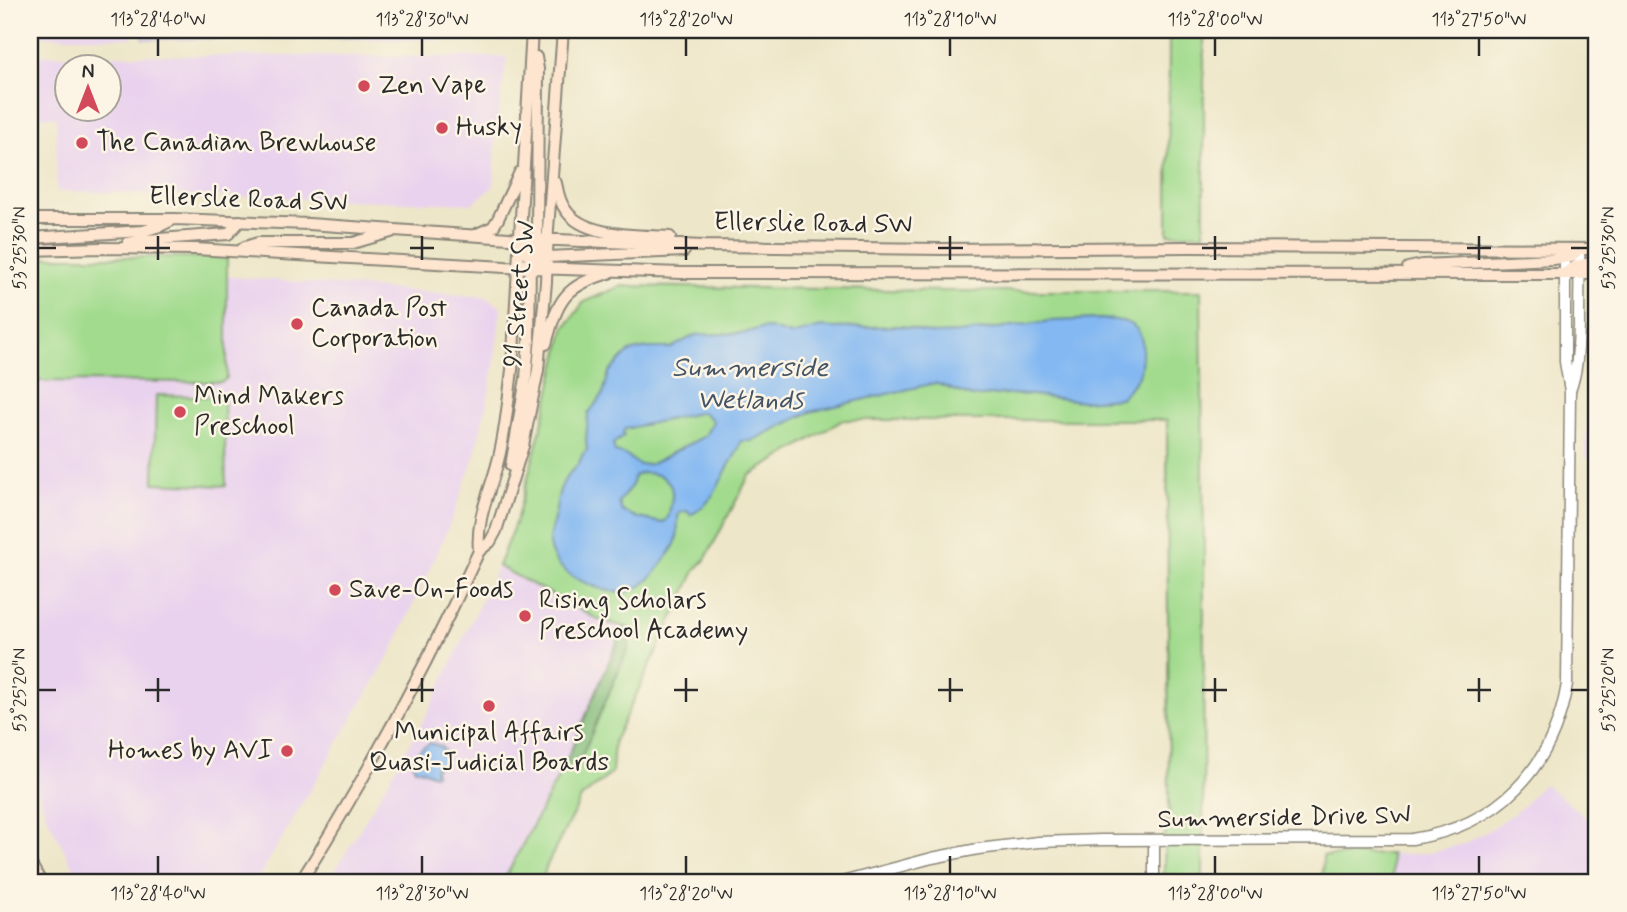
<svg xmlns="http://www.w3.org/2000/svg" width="1627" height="912" font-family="Mynerve,sans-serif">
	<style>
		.built { fill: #e9d2ee; fill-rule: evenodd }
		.industrial { fill: #c9bfd7 }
		.green { fill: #a2db8e; stroke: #66835c; stroke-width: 2 }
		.forest { fill: #81bb79; stroke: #567352; stroke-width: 2 }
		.water { fill: #83b8f2; stroke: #57728e; stroke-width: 2; fill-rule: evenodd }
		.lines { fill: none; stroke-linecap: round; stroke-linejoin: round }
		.tertiary-casing { stroke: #8c887a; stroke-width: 13 }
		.secondary-casing { stroke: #8c887a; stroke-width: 14 }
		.tertiary { stroke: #fff; stroke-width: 10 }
		.secondary { stroke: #fde5d0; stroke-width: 10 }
		.ticks { fill: none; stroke: #2b2b2b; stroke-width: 2.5 }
		.poi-dot { fill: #d1495b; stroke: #fcf5e5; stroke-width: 2.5 }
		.labels { text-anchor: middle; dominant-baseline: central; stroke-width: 5; stroke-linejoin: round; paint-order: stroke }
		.poi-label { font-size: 26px; fill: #2b2b2b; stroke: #fcf5e5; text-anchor: start }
		.street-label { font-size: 26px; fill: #2b2b2b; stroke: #fcf5e5 }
		.water-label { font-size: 28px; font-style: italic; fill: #455567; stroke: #fcf5e5 }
		.neatline { fill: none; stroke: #2b2b2b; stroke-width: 2.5 }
		.ticks-label { font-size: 18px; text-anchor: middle; fill: #2b2b2b }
	</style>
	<rect width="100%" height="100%" fill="#fcf5e5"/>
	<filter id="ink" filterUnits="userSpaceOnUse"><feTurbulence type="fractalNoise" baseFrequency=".0143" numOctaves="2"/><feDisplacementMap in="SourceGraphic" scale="14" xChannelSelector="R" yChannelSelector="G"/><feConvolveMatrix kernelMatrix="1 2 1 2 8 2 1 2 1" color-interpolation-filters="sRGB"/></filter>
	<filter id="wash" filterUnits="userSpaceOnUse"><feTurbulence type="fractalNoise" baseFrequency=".00686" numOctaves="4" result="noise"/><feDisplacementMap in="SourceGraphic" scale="28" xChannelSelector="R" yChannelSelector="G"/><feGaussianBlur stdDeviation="1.57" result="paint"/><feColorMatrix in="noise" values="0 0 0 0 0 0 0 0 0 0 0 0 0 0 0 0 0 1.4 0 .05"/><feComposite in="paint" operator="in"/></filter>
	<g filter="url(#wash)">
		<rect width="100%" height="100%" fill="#ede6c8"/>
		<path class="built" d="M30,30H133V38L30,36Z
			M363,30H511L510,41L362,39Z
			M30,55L507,57L496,130L494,186L472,204L57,191L56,117L30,116ZM108,66V108H66V66Z
			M222,276L485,297L501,307L494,366L487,402L474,457L452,519L392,651L256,882H83L71,863L45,813L30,760V353Z
			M1597,300V459H1588L1585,454Z
			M498,566L599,620L629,628L579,763L565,764L503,882H328L371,811L428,712Z
			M1545,784L1597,827V882H1393L1391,854H1421L1464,844L1498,825L1521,808L1542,785Z"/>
		<path class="industrial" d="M142,30H363L362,39L142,40Z"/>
		<path class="green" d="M1169,30H1204V234H1168Z
			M30,257H227V378L222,382H216L30,381Z
			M621,286L951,291H1201L1204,555L1203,882H1164L1165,821L1167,823L1169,819L1167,420H843L749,476L705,560L696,569L614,741L612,773L581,798L546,867L542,882H503L565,764L579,762L629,647V628L599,620L498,566L517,518L544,417L564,329L584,302Z
			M156,395L224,397L226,486L154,483Z
			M1391,854L1393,882H1322L1323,856Z"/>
		<path class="forest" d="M624,627L629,628V646L579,763L565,764Z"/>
		<path class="water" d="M1098,319C1123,319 1146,322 1142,354C1141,361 1142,370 1138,376C1134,385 1126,390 1121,398L1083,401L1031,395L1005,394L972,397L935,383L810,412L751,441H741C739,450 736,454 731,462C718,483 715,503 690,515L688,511L679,513C676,524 680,534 675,544C673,549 669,553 666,558C643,593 625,601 586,583C571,577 557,567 551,552C545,537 554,525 556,510C557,498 561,484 568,475C571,471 576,467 579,463C582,457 581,454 587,450L586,441L588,414L603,394L609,372L629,352L647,348H671L695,335L745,333L757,329L769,328L791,335L822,327L834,328L902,326L933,334L960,333L1051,321ZM703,412L713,421L705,436L651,464L639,465L626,455L615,452L613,444L624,436L623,432L625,429ZM643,473C663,473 676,482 671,503C669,512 671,516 663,523L638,518L622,511L619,502L632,485L634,476Z
			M430,743L440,746L446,752L445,763L442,766L436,767L435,771L436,773L434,775L420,769H415C409,756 420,749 430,743Z"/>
	</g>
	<g filter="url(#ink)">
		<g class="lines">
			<defs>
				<path id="tertiary" d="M1570,391C1578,369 1578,348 1579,326C1579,300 1580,274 1579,249
					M1154,840V882
					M842,882L932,858L978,849L1038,842L1102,840L1412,839C1498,826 1553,769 1567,684L1570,391L1565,362V253"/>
				<path id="secondary" d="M536,57L538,69L537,239L538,252L543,263
					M556,183C558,192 559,201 565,209C583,238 640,235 670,237
					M30,219H174L309,224L509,238L704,246L942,249L1189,247L1597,249
					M477,234L493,227L498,219L520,172
					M30,238L143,231L160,226L172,220
					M128,243L146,240L228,234L240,221
					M30,250L101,248L195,249L505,267L682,273L1597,274
					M240,251L245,247L258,243H353L391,232
					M523,265L547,257L684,251
					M1408,268L1422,265L1553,259L1571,257L1579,249
					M1564,274L1576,266L1597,262
					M546,344C558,300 564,286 609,273
					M511,466L526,378L529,340L530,262L529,255L519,239
					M479,551C476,517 490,493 498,461C506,431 508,400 512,370L532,30
					M30,863L41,882
					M300,882C322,849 341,815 361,781C404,706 443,630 479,551L490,542L496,531L523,446L538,370L546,282L548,229L563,30"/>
			</defs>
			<use href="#tertiary" class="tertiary-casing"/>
			<use href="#secondary" class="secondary-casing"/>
			<use href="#tertiary" class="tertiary"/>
			<use href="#secondary" class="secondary"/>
		</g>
	</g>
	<path class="ticks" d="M158,38V56M422,38V56M686,38V56M950,38V56M1215,38V56M1479,38V56M158,236V260M422,236V260M686,236V260M950,236V260M1215,236V260M1479,236V260M38,248H56M145,248H170M410,248H434M674,248H698M938,248H963M1202,248H1227M1467,248H1491M1571,248H1588M158,678V702M422,678V702M686,678V702M950,678V702M1215,678V702M1479,678V702M38,690H56M145,690H170M410,690H434M674,690H698M938,690H963M1202,690H1227M1467,690H1491M1571,690H1588M158,856V874M422,856V874M686,856V874M950,856V874M1215,856V874M1479,856V874"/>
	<g class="poi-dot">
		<circle cx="364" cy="86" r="7"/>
		<circle cx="442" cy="128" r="7"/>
		<circle cx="82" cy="143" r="7"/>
		<circle cx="297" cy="324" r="7"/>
		<circle cx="180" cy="412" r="7"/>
		<circle cx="335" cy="590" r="7"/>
		<circle cx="525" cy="616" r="7"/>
		<circle cx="489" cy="706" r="7"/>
		<circle cx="287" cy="751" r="7"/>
	</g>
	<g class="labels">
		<g class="poi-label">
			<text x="378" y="86">Zen Vape</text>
			<text x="456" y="128">Husky</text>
			<text x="96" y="143">The Canadian Brewhouse</text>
			<text x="311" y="309">Canada Post<tspan x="311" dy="30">Corporation</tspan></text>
			<text x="194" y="397">Mind Makers<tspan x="194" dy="30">Preschool</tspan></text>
			<text x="349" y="590">Save-On-Foods</text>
			<text x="539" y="601">Rising Scholars<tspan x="539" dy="30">Preschool Academy</tspan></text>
			<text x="489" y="733" text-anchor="middle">Municipal Affairs<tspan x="489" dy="30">Quasi-Judicial Boards</tspan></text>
			<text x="273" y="751" text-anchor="end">Homes by AVI</text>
		</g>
		<g class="street-label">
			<text transform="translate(248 200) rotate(2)">Ellerslie Road SW</text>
			<text transform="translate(813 224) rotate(1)">Ellerslie Road SW</text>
			<text transform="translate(520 294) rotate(-85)">91 Street SW</text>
			<text transform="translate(1284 818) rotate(-1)">Summerside Drive SW</text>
		</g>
		<g class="water-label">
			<text x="750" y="368">Summerside<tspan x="750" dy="32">Wetlands</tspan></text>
		</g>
	</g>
	<rect width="1627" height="912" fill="none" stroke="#fcf5e5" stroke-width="77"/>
	<g transform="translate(88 88)"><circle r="33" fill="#fcf5e5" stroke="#a8a49b" stroke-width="2"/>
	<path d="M0-5L12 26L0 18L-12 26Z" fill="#d1495b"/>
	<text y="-10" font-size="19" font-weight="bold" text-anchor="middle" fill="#2b2b2b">N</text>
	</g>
	<rect x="38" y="38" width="1550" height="836" class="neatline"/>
	<g class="ticks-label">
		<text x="158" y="25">113°28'40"W</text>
		<text x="422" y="25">113°28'30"W</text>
		<text x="686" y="25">113°28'20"W</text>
		<text x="950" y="25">113°28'10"W</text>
		<text x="1215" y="25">113°28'00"W</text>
		<text x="1479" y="25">113°27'50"W</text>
		<text transform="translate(19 248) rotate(-90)" y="6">53°25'30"N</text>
		<text transform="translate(1608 248) rotate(-90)" y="6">53°25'30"N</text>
		<text transform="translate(19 690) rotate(-90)" y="6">53°25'20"N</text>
		<text transform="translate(1608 690) rotate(-90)" y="6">53°25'20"N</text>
		<text x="158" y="899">113°28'40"W</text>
		<text x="422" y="899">113°28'30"W</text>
		<text x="686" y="899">113°28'20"W</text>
		<text x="950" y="899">113°28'10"W</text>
		<text x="1215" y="899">113°28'00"W</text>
		<text x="1479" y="899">113°27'50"W</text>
	</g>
</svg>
